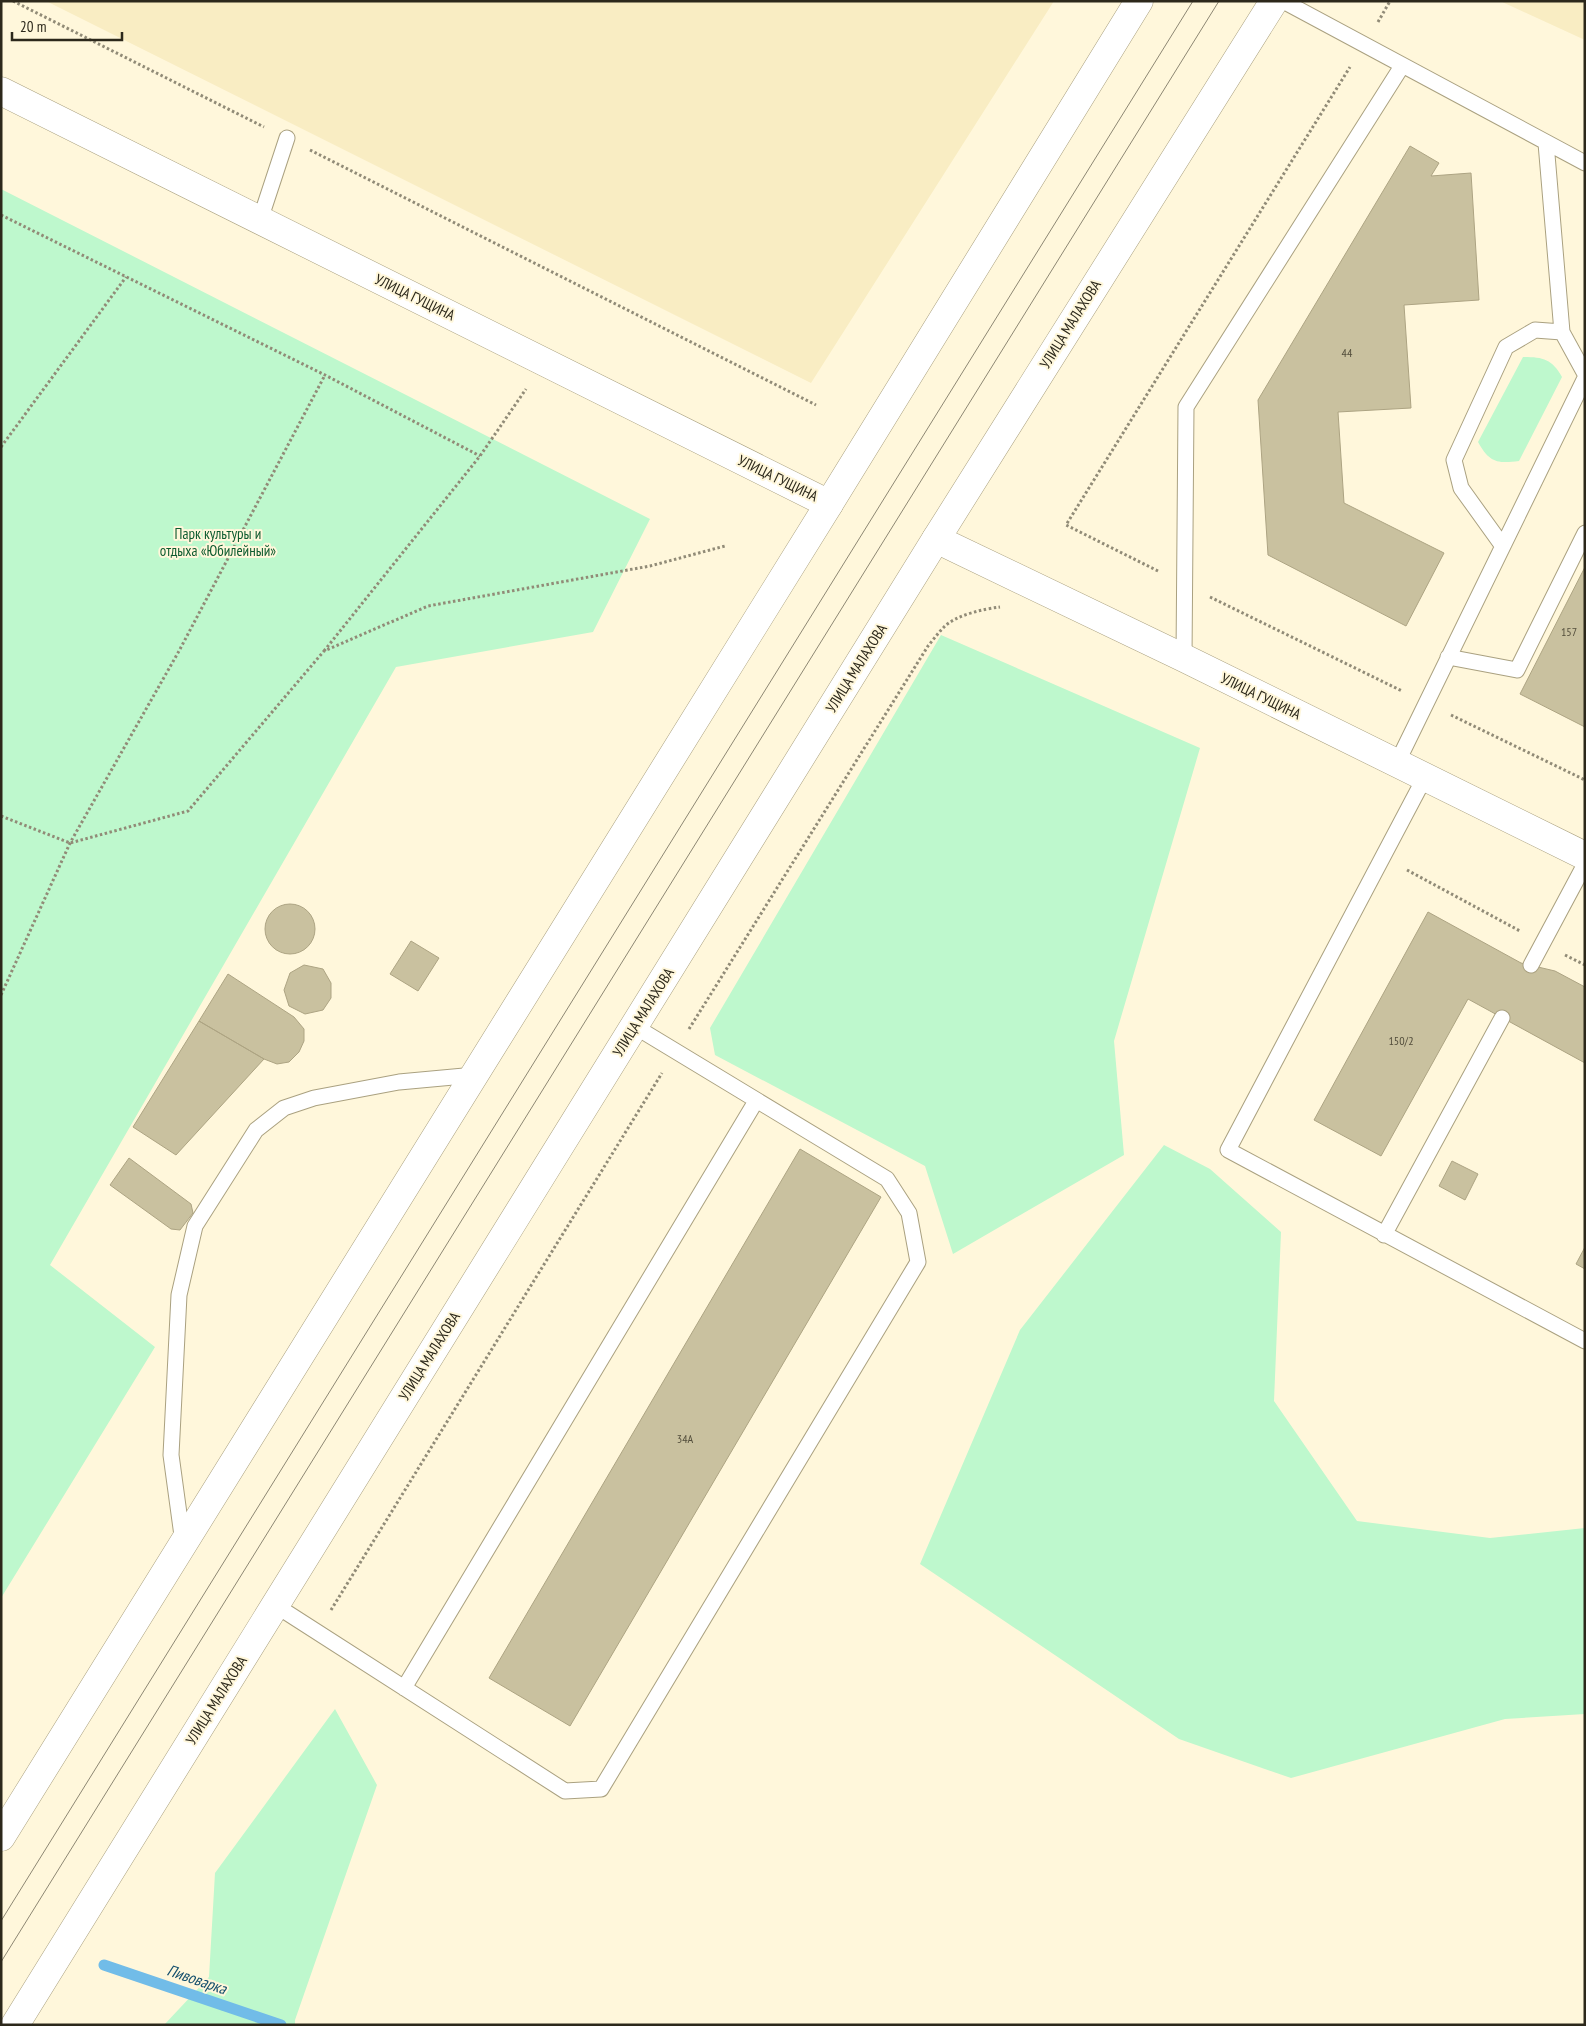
<svg xmlns="http://www.w3.org/2000/svg" width="1586" height="2026" font-family="'PT Sans Narrow',sans-serif">
	<style>
		.built { fill: #f9edc3 }
		.green { fill: #bef8cd }
		.lines { fill: none; stroke-linecap: round; stroke-linejoin: round }
		.stream { stroke: #71bce8; stroke-width: 11 }
		.building { fill: #c9c19f; stroke: #ada483 }
		.service-casing { stroke: #aaa180; stroke-width: 17 }
		.minor-casing { stroke: #aaa180; stroke-width: 29 }
		.primary-casing { stroke: #aaa180; stroke-width: 29 }
		.path { stroke: #918b77; stroke-width: 3; stroke-dasharray: 2.5 2.5; stroke-linecap: butt }
		.service { stroke: #fff; stroke-width: 15 }
		.minor { stroke: #fff; stroke-width: 28 }
		.primary { stroke: #fff; stroke-width: 28 }
		.tram { stroke: #8d8773; stroke-width: 1 }
		.labels { text-anchor: middle; dominant-baseline: central; stroke-width: 4; stroke-linejoin: round; paint-order: stroke }
		.number-label { font-size: 12px; fill: #534e3c }
		.street-label { font-size: 15px; fill: #2c281b; stroke: #fff7db }
		.park-label { font-size: 15px; fill: #0d5b2f; stroke: #fff7db }
		.water-label { font-size: 16px; font-style: italic; fill: #134e6c; stroke: #fff7db }
	</style>
	<rect width="100%" height="100%" fill="#fff7db"/>
	<path class="built" d="M46,1H1054L811,383Z
		M1500,1H1585V40Z"/>
	<path class="green" d="M1,189L650,519L593,632L396,667L50,1265L155,1347L1,1598Z
		M1523,357C1543,357 1552,359 1562,377L1519,461C1497,464 1489,462 1478,442Z
		M941,635L1200,748L1114,1041L1124,1155L953,1254L925,1166L715,1055L710,1028Z
		M1164,1145L1210,1169L1281,1232L1274,1401L1357,1521L1490,1538L1585,1528V1714L1505,1719L1291,1778L1179,1739L920,1564L1020,1330Z
		M335,1709L377,1785L295,2020V2025H164L209,1977L215,1873Z"/>
	<g class="lines">
		<path class="stream" d="M104,1965L281,2025"/>
	</g>
	<path class="building" d="M1410,146L1439,163L1431,176L1471,173L1479,300L1404,305L1411,408L1338,412L1344,503L1444,553L1406,626L1268,555L1258,400Z
		M1585,567V727L1520,694Z
		M265 929a25 25 0 1 1 50 0a25 25 0 1 1-50 0Z
		M1428,912L1521,963L1555,971L1585,987V1063L1468,999L1381,1156L1314,1120Z
		M411,941L439,958L418,991L390,974Z
		M304,965L323,969L331,983V998L323,1010L305,1014L289,1006L284,990L290,973Z
		M228,974L294,1017L304,1029V1041L299,1052L289,1062L277,1064L264,1059L199,1021Z
		M199,1021L264,1059L176,1155L133,1127Z
		M800,1149L881,1197L570,1726L489,1678Z
		M129,1158L191,1204L193,1213L180,1230L171,1229L110,1185Z
		M1452,1161L1478,1174L1465,1200L1439,1186Z
		M1585,1247V1269L1576,1264Z"/>
	<g class="lines">
		<defs>
			<path id="service" d="M1283,1L1585,163
				M1546,143L1562,332L1585,374
				M260,220L287,138
				M1502,545L1461,488L1454,460L1506,347L1535,330L1562,332
				M1448,657L1517,670L1585,533
				M1184,658L1186,407L1402,66
				M1397,763L1585,378
				M1425,777L1228,1150L1585,1341
				M1531,965L1585,864
				M1384,1235L1502,1018
				M183,1543L171,1455L179,1295L195,1226L256,1130L284,1108L314,1098L399,1082L475,1075
				M275,1605L565,1791L601,1789L918,1262L909,1213L887,1179L634,1026
				M404,1688L756,1101"/>
			<path id="minor" d="M1,91L829,504
				M936,539L1184,658L1585,856"/>
			<path id="primary" d="M1,1837L829,504L1139,1
				M15,2025L936,539L1274,1"/>
		</defs>
		<use href="#service" class="service-casing"/>
		<use href="#minor" class="minor-casing"/>
		<use href="#primary" class="primary-casing"/>
		<path class="path" d="M13,1L264,127
			M1378,22L1390,1
			M310,150L816,405
			M1,215L325,375L480,456
			M1,447L126,277
			M1158,571L1066,525L1350,67
			M1210,597L1402,691
			M324,651L480,456L526,389
			M1451,715L1585,780
			M1,816L70,843L188,811L324,651L428,606L650,566L725,546
			M1407,870L1520,931
			M1565,955L1585,965
			M1,995L70,843L179,651L325,375
			M689,1029L928,646C933,640 938,633 944,627C956,615 983,609 1000,607
			M331,1610L662,1073"/>
		<use href="#service" class="service"/>
		<use href="#minor" class="minor"/>
		<use href="#primary" class="primary"/>
		<path class="tram" d="M1,1921L1193,1
			M1,1962L1219,1"/>
	</g>
	<g class="labels">
		<g class="number-label">
			<text x="1347" y="352">44</text>
			<text x="1569" y="631">157</text>
			<text x="1401" y="1040">150/2</text>
			<text x="685" y="1438">34А</text>
		</g>
		<g class="street-label">
			<text transform="translate(415 297) rotate(26)">УЛИЦА ГУЩИНА</text>
			<text transform="translate(1070 324) rotate(-58)">УЛИЦА МАЛАХОВА</text>
			<text transform="translate(778 478) rotate(26)">УЛИЦА ГУЩИНА</text>
			<text transform="translate(856 668) rotate(-58)">УЛИЦА МАЛАХОВА</text>
			<text transform="translate(1261 696) rotate(26)">УЛИЦА ГУЩИНА</text>
			<text transform="translate(643 1012) rotate(-58)">УЛИЦА МАЛАХОВА</text>
			<text transform="translate(429 1356) rotate(-58)">УЛИЦА МАЛАХОВА</text>
			<text transform="translate(216 1700) rotate(-58)">УЛИЦА МАЛАХОВА</text>
		</g>
		<g class="park-label">
			<text x="218" y="533">Парк культуры и<tspan x="218" dy="17">отдыха «Юбилейный»</tspan></text>
		</g>
		<g class="water-label">
			<text transform="translate(197 1979) rotate(19)">Пивоварка</text>
		</g>
	</g>
	<rect width="1586" height="2026" fill="none" stroke="#2c281b" stroke-width="5"/>
	<path d="M12 32v8h110v-8" fill="none" stroke="#2c281b" stroke-width="2.5"/>
	<text x="20" y="32" font-size="15" fill="#2c281b" stroke="#fff7db" stroke-width="4" paint-order="stroke">20 m</text>
</svg>
